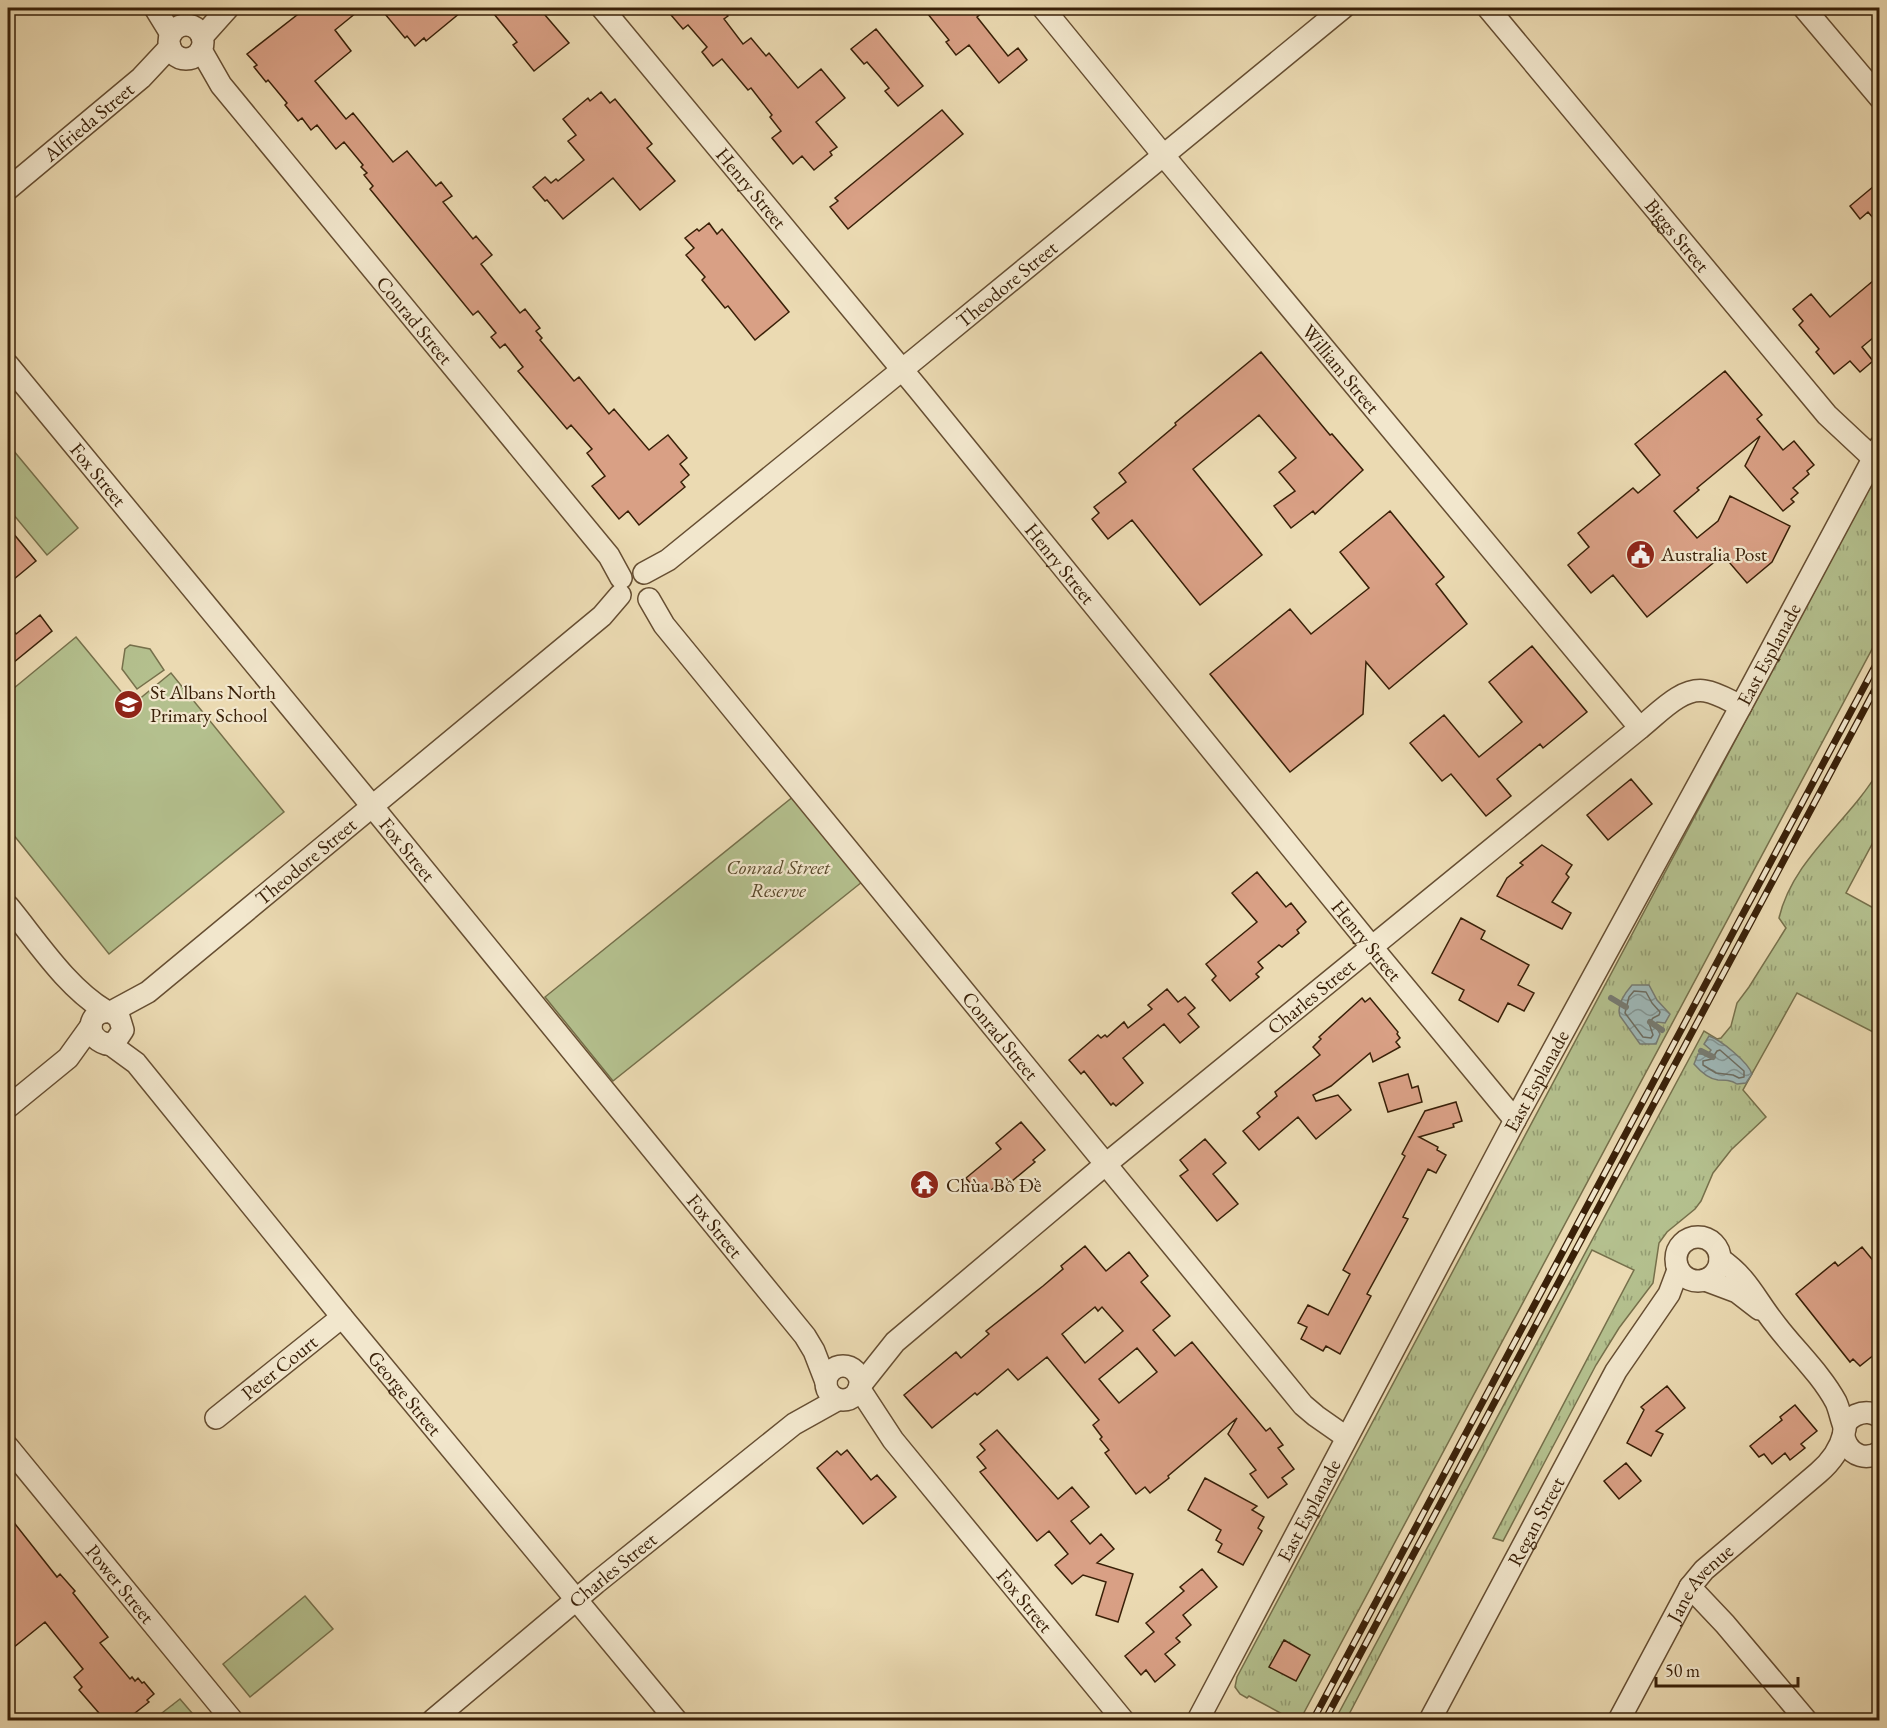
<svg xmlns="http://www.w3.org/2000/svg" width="1887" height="1728" font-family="'EB Garamond',serif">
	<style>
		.grass { fill: url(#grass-tufts); stroke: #76704b; stroke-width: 1.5 }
		.green { fill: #b4c08e; stroke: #76704b; stroke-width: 1.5 }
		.water { fill: url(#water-waves); stroke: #767b72; stroke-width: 1.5 }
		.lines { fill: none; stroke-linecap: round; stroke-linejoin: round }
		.shore { stroke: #6c6c60; stroke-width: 1.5 }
		.stream { stroke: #767b72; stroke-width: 6 }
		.building { fill: #d9a085; stroke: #392008; stroke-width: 1.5; fill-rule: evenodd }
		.minor-casing { stroke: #664e32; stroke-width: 24 }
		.minor { stroke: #f2e7cd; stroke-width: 21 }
		.rail-casing { stroke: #392008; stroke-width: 7 }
		.rail { stroke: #f2e7cd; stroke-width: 4.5; stroke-dasharray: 14; stroke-linecap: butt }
		.labels { text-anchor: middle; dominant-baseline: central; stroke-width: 4.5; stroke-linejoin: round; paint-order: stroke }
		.street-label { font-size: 20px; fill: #392008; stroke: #f2e7cd }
		.poi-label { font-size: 20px; fill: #392008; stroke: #f2e7cd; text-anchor: start }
		.park-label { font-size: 20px; font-style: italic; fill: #58482a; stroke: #f2e7cd }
	</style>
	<defs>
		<pattern id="grass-tufts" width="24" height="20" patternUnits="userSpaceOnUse" patternTransform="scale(1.5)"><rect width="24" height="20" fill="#b4c08e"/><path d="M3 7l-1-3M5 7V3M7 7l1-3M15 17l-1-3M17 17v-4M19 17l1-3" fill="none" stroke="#939c72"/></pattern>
		<pattern id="water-waves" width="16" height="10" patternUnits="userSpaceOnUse" patternTransform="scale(1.5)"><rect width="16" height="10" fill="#9eb8b8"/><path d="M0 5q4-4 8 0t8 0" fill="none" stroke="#829594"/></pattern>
	</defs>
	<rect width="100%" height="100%" fill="#ebdab2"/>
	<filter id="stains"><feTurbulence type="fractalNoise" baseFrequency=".00333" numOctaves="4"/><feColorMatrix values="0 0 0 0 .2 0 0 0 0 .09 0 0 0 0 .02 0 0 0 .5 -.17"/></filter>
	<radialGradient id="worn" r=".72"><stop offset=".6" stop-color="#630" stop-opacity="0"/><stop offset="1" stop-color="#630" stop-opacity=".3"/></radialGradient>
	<path class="grass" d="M1879,470V636L1300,1720H1287L1288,1717L1249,1696L1247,1698L1240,1694L1235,1687L1237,1677Z
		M1879,770V831L1846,893L1879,911V1035L1797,993L1743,1090L1766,1117L1731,1150L1713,1173L1701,1201L1695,1209L1667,1232L1659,1243L1653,1283L1619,1328L1596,1365L1503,1541L1493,1538L1634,1270L1592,1250L1346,1720H1335L1704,1031L1717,1039L1721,1038L1731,1026L1737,1003L1749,987L1786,928L1779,918C1793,858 1850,821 1879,770Z
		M180,1699L198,1720H153Z"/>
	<path class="green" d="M8,444L78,528L47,555L8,508Z
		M76,637L132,705L171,673L284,812L109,954L8,828V693Z
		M130,645L150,649L164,670L137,689L122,669L125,649Z
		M794,796L862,882L613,1081L545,997Z
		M305,1596L333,1629L250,1697L223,1664Z"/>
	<path class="water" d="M1632,985H1649L1657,1000L1670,1014L1665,1023L1657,1022L1655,1025L1660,1034L1656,1044H1640L1620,1016C1616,1005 1625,993 1632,985Z
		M1709,1036C1721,1040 1748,1062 1752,1074L1746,1083L1737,1084C1731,1080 1725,1080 1718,1080C1708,1079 1700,1071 1694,1064L1698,1054H1708L1711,1050L1704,1044Z"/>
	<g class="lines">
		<path class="shore" d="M1634,991L1646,992L1652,1003L1660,1012L1659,1015L1653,1018L1649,1023L1653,1035L1651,1038L1643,1037L1625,1013L1629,997Z
			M1720,1050L1744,1071V1077L1739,1078L1733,1075L1716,1073L1703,1065V1061L1712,1059L1717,1051Z"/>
		<path class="stream" d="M1611,998L1626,1007
			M1650,1022L1662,1030
			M1701,1051L1713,1057"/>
	</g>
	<path class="building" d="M306,8H362L335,30L351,51L315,81L346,119L353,113L393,162L407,151L436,186L441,182L452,196L443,202L473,239L476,236L492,255L481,264L520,313L525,309L540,328L536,331L542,338L540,340L574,381L579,377L609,414L614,409L649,450L668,435L687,458L680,464L689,475L681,482L685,487L639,525L628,511L619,519L592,486L605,476L587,453L592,449L571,425L567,429L518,371L523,367L505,344L500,348L491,337L496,333L478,311L473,315L370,189L373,186L364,175L367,173L361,167L363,165L344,142L336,149L317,125L311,130L302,118L298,121L285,105L287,103L268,80L266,82L254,67L257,65L247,54Z
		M380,8H466L426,41L424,38L415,46L407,36L405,38Z
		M489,8H539L569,43L534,71L513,45L517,42Z
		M665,8H721L728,16L724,19L743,44L751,38L766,56L769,53L798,88L821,69L845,98L816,122L837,147L830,152L832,155L814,170L802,156L793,164L772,138L781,131L770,117L772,115L751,88L748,90L722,59L713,66L702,52L707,47L688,25L683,29Z
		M923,8H988L977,17L1008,56L1018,48L1027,60L999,83L969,45L956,55L946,42L949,40Z
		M876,29L923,86L898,106L885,91L889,88L880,77L867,62L864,64L851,49Z
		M601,92L610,103L615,99L652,144L647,148L675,181L640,210L613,178L563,219L547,200L545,201L533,187L545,177L551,183L556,179L558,181L584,160L568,141L576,135L563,119L588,98L590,101Z
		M942,110L963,134L848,229L830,207L838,201L835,198Z
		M1880,181V226L1868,212L1860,219L1850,206Z
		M709,223L717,234L722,229L789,312L755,340L728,306L725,308L702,280L705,277L686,255L694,248L685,238L697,229L699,231Z
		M1880,275V332L1862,347L1873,361L1860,372L1850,361L1834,374L1816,352L1819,349L1799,325L1803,321L1793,309L1811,294L1830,317Z
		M1261,352L1330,435L1332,434L1363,470L1315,514L1313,511L1291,528L1274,506L1295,491L1279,472L1296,458L1259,415L1193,469L1262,555L1200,605L1132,520L1108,539L1092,519L1099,513L1094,507L1126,482L1119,473L1176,425L1175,423Z
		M1725,371L1762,415L1757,419L1783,450L1794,441L1814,465L1807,471L1809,474L1793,488L1798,493L1791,499L1794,502L1783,511L1745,466L1760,436L1697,488L1699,490L1674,511L1697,538L1718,521L1730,496L1790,526L1772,562L1747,583L1723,555L1647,617L1613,575L1591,593L1568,565L1589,547L1578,533L1633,488L1638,493L1660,475L1635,444Z
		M1390,511L1444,577L1436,584L1467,624L1389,689L1366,662L1363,714L1290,772L1210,674L1290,609L1311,634L1369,588L1340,552Z
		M8,527L36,561L8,584Z
		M40,615L52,631L8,667V623L16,634Z
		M1532,646L1587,712L1543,748L1540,744L1497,779L1511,796L1486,816L1451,774L1442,781L1410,743L1444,715L1479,757L1522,722L1489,682Z
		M1631,779L1652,804L1608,840L1587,815Z
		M1542,845L1572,865L1566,874L1569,877L1552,902L1571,913L1562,929L1497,896L1507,878L1523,865L1520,863Z
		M1257,872L1286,907L1291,903L1306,922L1297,930L1299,933L1282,947L1279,945L1258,962L1263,968L1256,974L1259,977L1230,1001L1212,980L1216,976L1206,964L1257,922L1232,893Z
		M1461,918L1485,931L1481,939L1529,965L1518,985L1534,993L1524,1011L1508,1003L1498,1022L1459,1000L1464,990L1432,973Z
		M1167,989L1178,1002L1185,997L1195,1008L1188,1014L1199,1027L1180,1043L1164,1024L1123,1058L1143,1083L1116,1106L1113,1103L1111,1105L1084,1071L1081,1074L1069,1060L1098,1035L1101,1038L1105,1035L1107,1037L1124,1022L1128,1028L1152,1009L1148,1005Z
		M1362,998L1365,1002L1370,998L1398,1032L1397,1034L1400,1038L1396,1042L1400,1047L1373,1062L1370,1053L1331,1086L1313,1095L1316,1101L1338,1095L1351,1110L1316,1139L1298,1117L1259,1150L1243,1131L1260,1117L1257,1113L1277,1096L1275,1092L1320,1055L1313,1047L1321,1039L1319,1037Z
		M1408,1074L1412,1088L1418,1086L1422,1102L1388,1112L1379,1083Z
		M1456,1102L1462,1121L1453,1124L1454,1127L1419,1137L1438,1147L1437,1150L1446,1155L1436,1173L1428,1169L1403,1217L1408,1219L1367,1294L1371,1296L1340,1354L1326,1346L1323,1351L1301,1339L1307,1327L1298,1323L1308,1305L1328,1315L1350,1274L1343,1270L1405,1156L1402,1154L1425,1111Z
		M1021,1122L1045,1150L1033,1160L1035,1162L1006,1186L1002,1181L990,1191L984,1183L976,1190L966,1178L1001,1149L996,1143Z
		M1205,1139L1226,1163L1213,1174L1238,1204L1217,1221L1180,1176L1188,1170L1180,1160Z
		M1085,1246L1106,1271L1129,1252L1148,1276L1141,1282L1170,1316L1153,1330L1175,1356L1192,1342L1266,1431L1270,1428L1283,1445L1278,1448L1294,1469L1282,1478L1287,1484L1268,1498L1250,1474L1256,1470L1228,1434L1237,1418L1168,1476L1169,1478L1150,1493L1145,1487L1136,1494L1105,1453L1109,1450L1100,1439L1102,1437L1093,1425L1099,1420L1047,1357L1018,1380L1008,1369L977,1395L975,1393L932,1428L904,1395L956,1352L961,1358L989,1334L986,1331L1043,1286L1063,1269L1061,1266ZM1095,1307L1098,1311L1102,1307L1123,1331L1085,1363L1062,1334ZM1137,1348L1157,1372L1119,1403L1099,1379Z
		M1862,1247L1880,1269V1350L1860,1366L1853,1359L1850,1362L1796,1294L1835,1262L1838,1266Z
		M1667,1386L1685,1408L1656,1431L1663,1434L1651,1456L1627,1443L1644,1410L1641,1407Z
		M1795,1405L1817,1431L1801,1444L1805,1448L1790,1460L1785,1453L1772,1464L1764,1454L1759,1457L1750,1446L1782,1420L1780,1417Z
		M997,1430L1058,1499L1072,1487L1089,1507L1071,1521L1090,1544L1101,1534L1114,1549L1097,1563L1133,1574L1118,1622L1096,1615L1106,1582L1083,1575L1072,1584L1055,1565L1068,1554L1049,1531L1037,1541L980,1472L986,1468L977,1457L985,1450L980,1444Z
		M847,1450L871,1480L877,1475L896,1497L863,1524L817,1468L837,1451L841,1455Z
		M1626,1463L1641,1481L1619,1499L1604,1481Z
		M1205,1478L1257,1506L1252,1510L1264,1517L1258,1528L1262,1531L1243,1565L1218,1552L1222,1544L1216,1540L1221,1530L1188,1510Z
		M8,1515L57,1577L60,1574L75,1591L73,1593L108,1637L100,1643L130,1679L132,1677L135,1681L138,1678L142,1683L144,1682L154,1694L147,1700L149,1702L126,1720H105L79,1690L82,1687L74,1677L83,1669L45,1622L8,1652Z
		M1202,1569L1217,1587L1183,1615L1191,1625L1176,1638L1180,1642L1165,1654L1175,1665L1155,1682L1146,1670L1141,1675L1125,1656L1154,1632L1146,1623L1184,1591L1180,1587Z
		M1284,1640L1310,1655L1296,1681L1269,1667Z"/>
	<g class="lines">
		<defs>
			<g id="minor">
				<path d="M155,8L171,34"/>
				<path id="s1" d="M602,8L919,390L1371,946L1515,1120"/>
				<path id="s2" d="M1043,8L1164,156L1640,728"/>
				<path id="s3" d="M1488,8L1827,415L1873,458"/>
				<path d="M1804,8L1880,98"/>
				<circle cx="186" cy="42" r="17"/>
				<path d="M202,37L228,8"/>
				<path id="s4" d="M201,50L221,85L609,556L621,578"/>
				<path id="s5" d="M8,189L141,78L170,47"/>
				<path id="s6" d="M8,365L372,806L805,1336L814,1351L826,1382"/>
				<path id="s7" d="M644,573L668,560L919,356L1343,8"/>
				<path id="s8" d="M649,599L664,625L1303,1405L1316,1416L1346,1437"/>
				<path d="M8,906C37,941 66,987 106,1011"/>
				<path id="s9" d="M111,1012L119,1017L123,1030L115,1042L106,1044C83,1037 88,1009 111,1012L148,992L602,616L620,595"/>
				<path id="s10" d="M110,1044L136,1063L342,1317L676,1720"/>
				<path d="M8,1107L68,1058L91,1026"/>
				<circle cx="1698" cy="1259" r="22"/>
				<path d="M1720,1259C1749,1279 1755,1299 1776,1325C1795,1350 1821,1374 1836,1402C1840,1411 1841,1420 1845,1429"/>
				<path d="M1705,1280L1737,1292L1759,1309"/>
				<circle cx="843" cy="1383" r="17"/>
				<path id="s11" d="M860,1386L895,1342L1106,1164L1640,728C1658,714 1681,687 1705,691C1718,693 1730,701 1741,706"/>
				<path id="s12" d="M859,1388L893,1440L1123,1720"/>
				<path d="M1880,1417C1872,1412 1865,1411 1856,1415C1829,1427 1851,1470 1880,1452"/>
				<path id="s13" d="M216,1418L342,1317"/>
				<path id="s14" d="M8,1447L232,1720"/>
				<path d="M1690,1587L1725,1624L1806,1720"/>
				<path id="s15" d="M433,1720L596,1583L794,1424L837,1400"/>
				<path id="s16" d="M1198,1720L1515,1120L1741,706L1880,446"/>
				<path id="s17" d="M1430,1720L1616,1371L1669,1294L1678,1270L1677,1266"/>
				<path id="s18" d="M1619,1720L1690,1587L1704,1570L1818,1473C1831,1462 1840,1450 1844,1433"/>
			</g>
		</defs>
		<use href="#minor" class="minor-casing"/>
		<use href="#minor" class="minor"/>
		<defs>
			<path id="rail" d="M1313,1720L1880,657
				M1325,1720L1880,680"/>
		</defs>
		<use href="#rail" class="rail-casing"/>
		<use href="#rail" class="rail"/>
	</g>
	<defs>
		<symbol id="civic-disc" viewBox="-11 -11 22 22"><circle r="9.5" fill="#8f2418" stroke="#f2e7cd"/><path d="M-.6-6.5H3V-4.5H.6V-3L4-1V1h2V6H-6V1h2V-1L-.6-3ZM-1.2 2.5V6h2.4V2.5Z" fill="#fff"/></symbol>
		<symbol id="school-disc" viewBox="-11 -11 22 22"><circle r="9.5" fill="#8f2418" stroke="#f2e7cd"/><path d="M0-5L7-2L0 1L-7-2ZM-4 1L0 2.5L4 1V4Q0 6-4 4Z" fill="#fff"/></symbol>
		<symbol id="temple-disc" viewBox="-11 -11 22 22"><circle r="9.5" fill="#8f2418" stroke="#f2e7cd"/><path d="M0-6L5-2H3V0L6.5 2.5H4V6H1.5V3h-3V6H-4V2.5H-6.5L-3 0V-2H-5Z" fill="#fff"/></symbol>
	</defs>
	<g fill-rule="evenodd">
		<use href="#civic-disc" x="1624" y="538" width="33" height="33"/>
		<use href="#school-disc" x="112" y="688" width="33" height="33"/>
		<use href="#temple-disc" x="908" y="1168" width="33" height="33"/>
	</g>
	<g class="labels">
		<g class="street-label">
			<text stroke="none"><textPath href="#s5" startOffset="105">Alfrieda Street</textPath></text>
			<text stroke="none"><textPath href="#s1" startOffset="234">Henry Street</textPath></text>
			<text stroke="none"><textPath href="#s3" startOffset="296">Biggs Street</textPath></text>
			<text stroke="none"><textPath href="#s7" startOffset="464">Theodore Street</textPath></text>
			<text stroke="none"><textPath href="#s4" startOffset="345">Conrad Street</textPath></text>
			<text stroke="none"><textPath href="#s2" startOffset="468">William Street</textPath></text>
			<text stroke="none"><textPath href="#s6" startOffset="142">Fox Street</textPath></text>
			<text stroke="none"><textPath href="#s1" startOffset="720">Henry Street</textPath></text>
			<text stroke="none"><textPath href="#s16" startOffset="1209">East Esplanade</textPath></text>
			<text stroke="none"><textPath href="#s6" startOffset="628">Fox Street</textPath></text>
			<text stroke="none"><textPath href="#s9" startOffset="346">Theodore Street</textPath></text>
			<text stroke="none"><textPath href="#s1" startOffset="1206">Henry Street</textPath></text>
			<text stroke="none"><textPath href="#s11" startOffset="597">Charles Street</textPath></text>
			<text stroke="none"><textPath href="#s8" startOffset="561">Conrad Street</textPath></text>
			<text stroke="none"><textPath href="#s16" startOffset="723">East Esplanade</textPath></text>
			<text stroke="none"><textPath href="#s6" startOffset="1114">Fox Street</textPath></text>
			<text stroke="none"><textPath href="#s13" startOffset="81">Peter Court</textPath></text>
			<text stroke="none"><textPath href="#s10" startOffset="458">George Street</textPath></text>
			<text stroke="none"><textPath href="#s16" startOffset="237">East Esplanade</textPath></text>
			<text stroke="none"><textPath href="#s17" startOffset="225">Regan Street</textPath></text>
			<text stroke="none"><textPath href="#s15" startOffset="234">Charles Street</textPath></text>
			<text stroke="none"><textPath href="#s14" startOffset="177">Power Street</textPath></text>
			<text stroke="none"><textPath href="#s18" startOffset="160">Jane Avenue</textPath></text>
			<text stroke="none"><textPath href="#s12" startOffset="270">Fox Street</textPath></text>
		</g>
		<g class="poi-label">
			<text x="1661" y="554">Australia Post</text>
			<text x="150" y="692">St Albans North<tspan x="150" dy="23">Primary School</tspan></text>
			<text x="946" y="1185">Chùa Bồ Đề</text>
		</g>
		<g class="park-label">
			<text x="778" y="867">Conrad Street<tspan x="778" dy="23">Reserve</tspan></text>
		</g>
	</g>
	<rect width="1887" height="1728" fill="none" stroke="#ebdab2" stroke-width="30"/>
	<rect x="9" y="9" width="1869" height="1710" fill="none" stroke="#392008" stroke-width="3"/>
	<rect x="15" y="15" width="1857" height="1698" fill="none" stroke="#392008" stroke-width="1.5"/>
	<path d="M1656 1677v9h142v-9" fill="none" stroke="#392008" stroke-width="3"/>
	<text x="1665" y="1677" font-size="18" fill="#392008" stroke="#f2e7cd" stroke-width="4.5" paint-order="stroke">50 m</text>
	<rect width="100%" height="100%" filter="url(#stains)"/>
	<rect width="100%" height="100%" fill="url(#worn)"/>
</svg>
